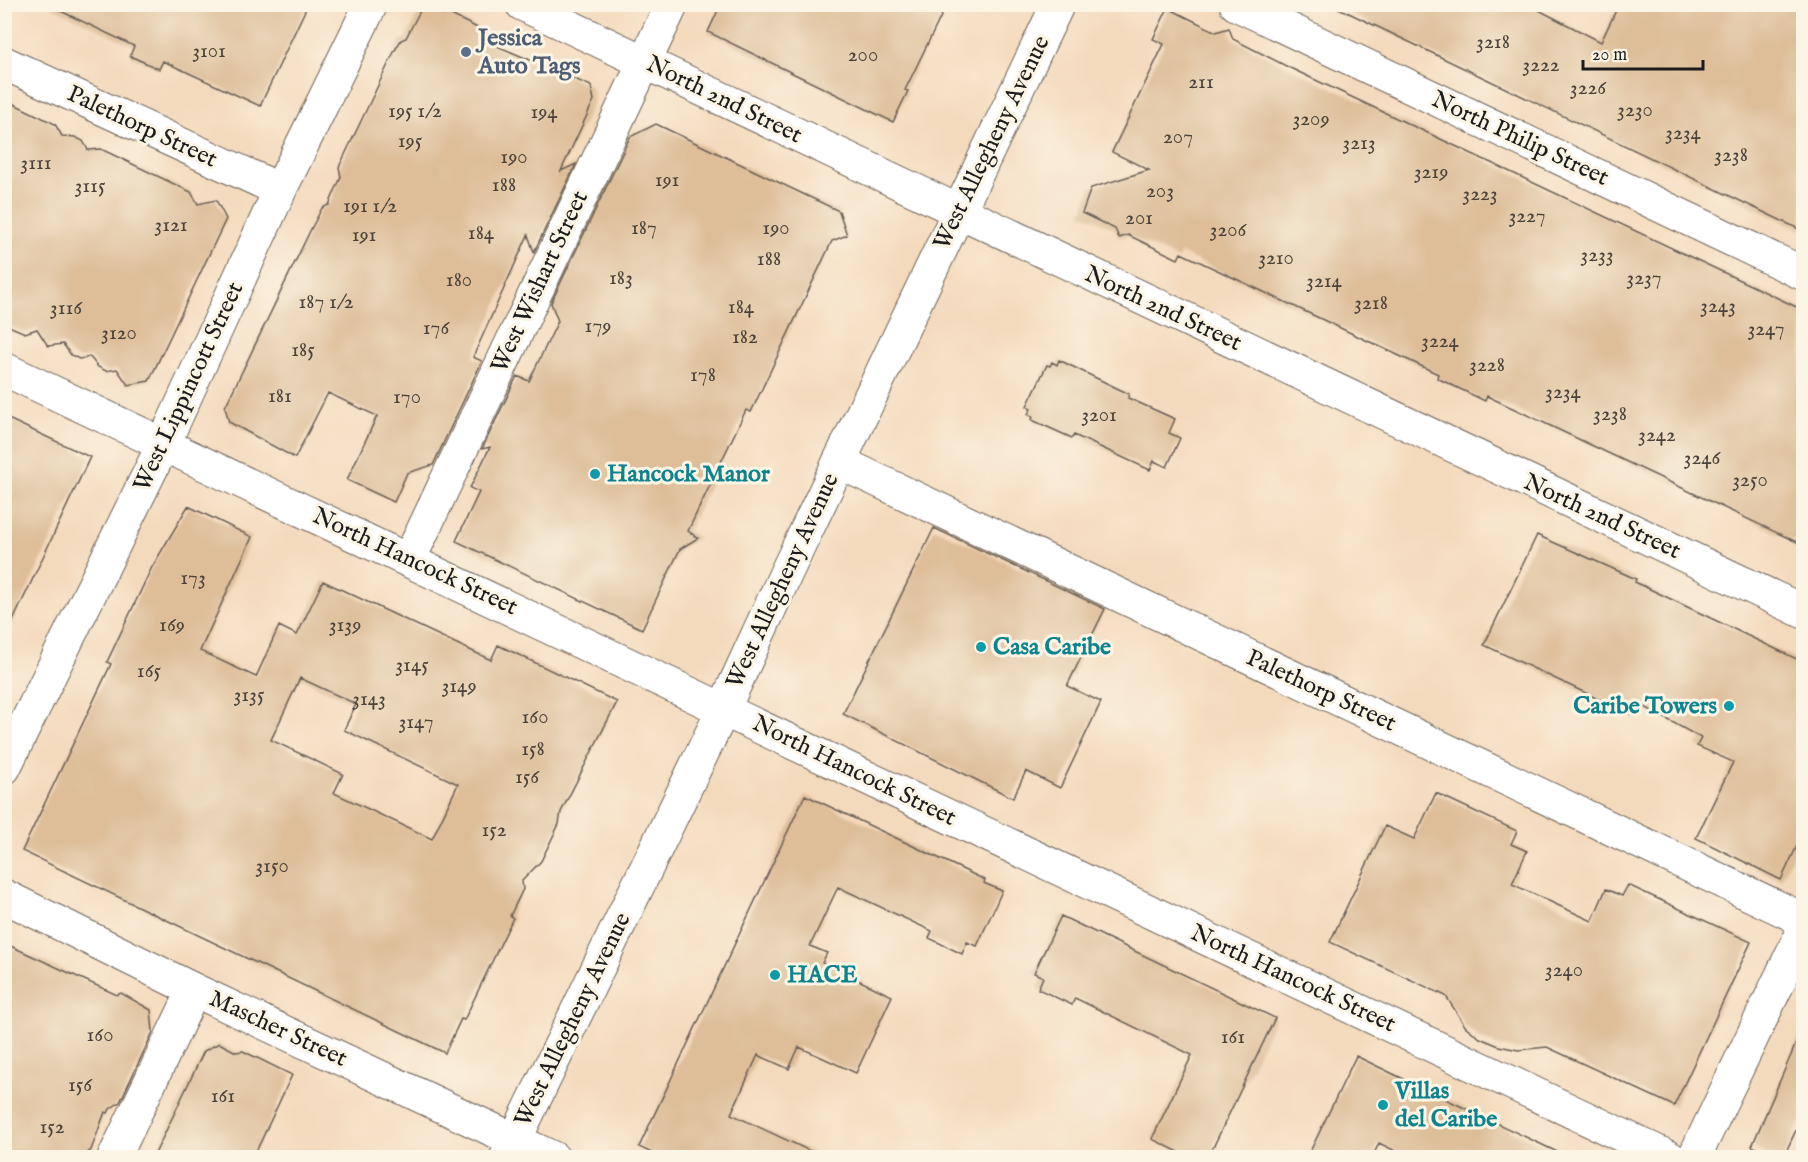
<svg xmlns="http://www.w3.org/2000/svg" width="1808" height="1162" font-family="'IM FELL English',serif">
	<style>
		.building { fill: #ddbe99; fill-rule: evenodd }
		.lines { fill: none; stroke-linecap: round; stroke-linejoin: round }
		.street-casing { stroke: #685e54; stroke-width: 35 }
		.secondary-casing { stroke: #685e54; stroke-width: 35 }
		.street { stroke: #fff; stroke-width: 33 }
		.secondary { stroke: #fff; stroke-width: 33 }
		.service-dot { fill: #5c6f8a; stroke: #fcf5e5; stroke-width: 2 }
		.culture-dot { fill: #0f9aa8; stroke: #fcf5e5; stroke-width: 2 }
		.labels { text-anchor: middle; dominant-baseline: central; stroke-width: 6; stroke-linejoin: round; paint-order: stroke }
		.number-label { font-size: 21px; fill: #4c443b }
		.service-label { font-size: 24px; font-weight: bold; fill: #4e5e75; stroke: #fcf5e5; text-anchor: start }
		.street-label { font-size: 24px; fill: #1c1c1c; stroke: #fcf5e5 }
		.culture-label { font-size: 24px; font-weight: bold; fill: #0d838f; stroke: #fcf5e5; text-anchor: start }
	</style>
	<rect width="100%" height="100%" fill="#fcf5e5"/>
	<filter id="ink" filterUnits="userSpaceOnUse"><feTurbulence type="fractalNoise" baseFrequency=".0167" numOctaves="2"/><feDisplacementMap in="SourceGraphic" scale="12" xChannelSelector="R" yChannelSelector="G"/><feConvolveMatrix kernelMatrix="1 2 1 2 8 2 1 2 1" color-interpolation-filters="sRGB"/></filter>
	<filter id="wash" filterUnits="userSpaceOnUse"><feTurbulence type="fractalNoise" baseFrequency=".008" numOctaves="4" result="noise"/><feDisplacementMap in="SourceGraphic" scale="24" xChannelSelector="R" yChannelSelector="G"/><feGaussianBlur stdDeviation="1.35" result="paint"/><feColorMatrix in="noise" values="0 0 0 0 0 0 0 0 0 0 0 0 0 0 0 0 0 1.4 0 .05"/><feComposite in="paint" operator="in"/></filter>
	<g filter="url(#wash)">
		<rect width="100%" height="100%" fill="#f4dabd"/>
		<g id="blocks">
			<path class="building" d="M46,4H308L260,106L163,61L159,69L130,56L134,46Z
				M721,4H947L905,90L908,91L893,122L708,32Z
				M1330,4H1527L1601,42L1619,4H1803V231Z
				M423,5L443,15L445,12L494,36L490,43L591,86L594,100L561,171L576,164L534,252L528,235L473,357L482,361L433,465L407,473L394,502L347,480L377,416L328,393L295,458L229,422L225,407L310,231L322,208L329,205L341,177L339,167L395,50L401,40L406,38Z
				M1168,8L1216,32L1229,28L1233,39L1288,67L1803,310V545L1487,396L1485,401L1437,378L1438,374L1181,253L1178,259L1128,235L1119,238L1115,229L1082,213L1091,188L1149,170L1112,152L1164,44L1153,39Z
				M4,99L55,124L62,136L75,137L83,141L88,150L101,149L191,192L198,204L216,200L226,219L149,381L128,385L117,369L106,371L98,367L90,357L79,359L71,355L63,344L48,346L37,329L25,333L4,324Z
				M656,124L839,211L847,235L832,241L751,412L746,410L688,531L698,538L680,549L642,629L456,541L479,492L470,488L490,447L482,449L517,376L529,381L558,321L551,303L630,137Z
				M1059,360L1129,394L1128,398L1175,419L1169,433L1180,438L1167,467L1154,461L1150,470L1074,435L1072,438L1032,420L1033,417L1028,414L1031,409L1027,406L1047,365L1050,366L1052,362L1057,365Z
				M4,417L90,457L4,640Z
				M188,506L252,537L200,651L256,677L279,626L297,635L323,581L491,660L498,645L617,702L561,812L559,824L541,861L522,881L523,889L510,916L513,918L464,1020L461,1019L445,1053L22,851L111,664L107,662L152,567ZM300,678L356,704L344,730L458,784L432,839L334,793L343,774L271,740Z
				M934,528L1105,609L1067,686L1101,702L1060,788L1026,771L1013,798L843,714Z
				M1537,535L1636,579L1635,582L1803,662V833L1781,880L1696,838L1733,762L1697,746L1701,738L1636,702L1630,714L1484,645Z
				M1436,793L1517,831L1511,844L1527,851L1512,884L1592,921L1606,889L1622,896L1628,885L1751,942L1674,1106L1547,1047L1518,1050L1499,1046L1480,1038L1465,1026L1446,996L1330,942L1385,826L1414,839Z
				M805,795L985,880L984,883L1002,891L977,946L967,942L962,954L929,938L932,931L838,887L810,946L827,953L822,963L892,996L856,1073L799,1047L789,1069L758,1055L731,1114L825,1158H662L639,1147Z
				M1061,916L1275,1018L1208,1158H1191L1152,1139L1192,1055L1075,998L1072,1005L1038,989L1043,977L1034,973Z
				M4,943L117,995L121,993L151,1010L153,1032L120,1102L110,1109L108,1113L105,1112L91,1150L82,1158H4Z
				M1803,1027V1115L1783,1158H1776L1752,1146Z
				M219,1043L236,1052L243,1051L292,1075L253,1158H153L204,1051Z
				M1356,1056L1435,1094L1570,1158H1410L1379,1143L1372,1158H1307Z"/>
		</g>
	</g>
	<g filter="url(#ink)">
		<use href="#blocks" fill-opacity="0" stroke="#685e54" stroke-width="1.5"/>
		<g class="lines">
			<defs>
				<path id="street" d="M1236,4L1804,274
					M4,63L280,190
					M4,369L1670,1158
					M839,462L1804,920
					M409,560L672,4
					M4,768L164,443L280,190L371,4
					M4,896L194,990L553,1158
					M114,1158L194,990
					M1694,1158L1804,929"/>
				<path id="secondary" d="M522,4L1804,612
					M506,1158L724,708L787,571L1058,4"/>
			</defs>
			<use href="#street" class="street-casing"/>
			<use href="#secondary" class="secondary-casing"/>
			<use href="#street" class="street"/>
			<use href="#secondary" class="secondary"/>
		</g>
	</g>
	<circle class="service-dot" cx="466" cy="52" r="6"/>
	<g class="culture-dot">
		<circle cx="595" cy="474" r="6"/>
		<circle cx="981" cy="647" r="6"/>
		<circle cx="1729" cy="706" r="6"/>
		<circle cx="775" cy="975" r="6"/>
		<circle cx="1383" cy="1105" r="6"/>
	</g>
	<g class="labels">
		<g class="number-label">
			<text x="1493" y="42">3218</text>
			<text x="209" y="51">3101</text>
			<text x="863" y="55">200</text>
			<text x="1541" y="65">3222</text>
			<text x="1201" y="82">211</text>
			<text x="1588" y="88">3226</text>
			<text x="1635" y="110">3230</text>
			<text x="415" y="111">195 1/2</text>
			<text x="544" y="112">194</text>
			<text x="1311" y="119">3209</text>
			<text x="1683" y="133">3234</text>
			<text x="1178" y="137">207</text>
			<text x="410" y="141">195</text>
			<text x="1359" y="143">3213</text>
			<text x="1731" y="155">3238</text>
			<text x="514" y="157">190</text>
			<text x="36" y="163">3111</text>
			<text x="1431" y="172">3219</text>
			<text x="667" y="180">191</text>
			<text x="504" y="185">188</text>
			<text x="90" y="186">3115</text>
			<text x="1160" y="191">203</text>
			<text x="1480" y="194">3223</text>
			<text x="370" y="206">191 1/2</text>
			<text x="1527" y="216">3227</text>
			<text x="1139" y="218">201</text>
			<text x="171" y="225">3121</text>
			<text x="644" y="228">187</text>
			<text x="776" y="228">190</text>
			<text x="1228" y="230">3206</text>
			<text x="481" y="233">184</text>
			<text x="364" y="235">191</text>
			<text x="1597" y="255">3233</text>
			<text x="1276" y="258">3210</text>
			<text x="769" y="259">188</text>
			<text x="621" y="278">183</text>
			<text x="1644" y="278">3237</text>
			<text x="459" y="280">180</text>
			<text x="1324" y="281">3214</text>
			<text x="326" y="302">187 1/2</text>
			<text x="1371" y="303">3218</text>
			<text x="1718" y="306">3243</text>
			<text x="741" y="307">184</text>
			<text x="66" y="308">3116</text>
			<text x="598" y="326">179</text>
			<text x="436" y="328">176</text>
			<text x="1766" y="329">3247</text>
			<text x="119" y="333">3120</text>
			<text x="745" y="337">182</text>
			<text x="1440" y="341">3224</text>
			<text x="303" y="350">185</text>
			<text x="1487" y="365">3228</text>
			<text x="703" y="375">178</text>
			<text x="1563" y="392">3234</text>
			<text x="280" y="396">181</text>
			<text x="407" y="397">170</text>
			<text x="1610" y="414">3238</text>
			<text x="1099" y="415">3201</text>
			<text x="1657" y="435">3242</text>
			<text x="1702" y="458">3246</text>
			<text x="1750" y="480">3250</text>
			<text x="193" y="578">173</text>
			<text x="172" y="625">169</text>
			<text x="345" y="625">3139</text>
			<text x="412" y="665">3145</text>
			<text x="149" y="671">165</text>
			<text x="459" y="686">3149</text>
			<text x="249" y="695">3135</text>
			<text x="369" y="699">3143</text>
			<text x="535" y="717">160</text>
			<text x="416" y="722">3147</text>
			<text x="533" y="749">158</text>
			<text x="527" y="777">156</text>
			<text x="494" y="830">152</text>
			<text x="272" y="866">3150</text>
			<text x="1564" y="970">3240</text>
			<text x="100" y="1035">160</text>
			<text x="1233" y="1037">161</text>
			<text x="80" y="1085">156</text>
			<text x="223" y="1096">161</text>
			<text x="52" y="1127">152</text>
		</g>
		<g class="service-label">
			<text x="478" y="38">Jessica<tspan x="478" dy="28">Auto Tags</tspan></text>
		</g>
		<g class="street-label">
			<text transform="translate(724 100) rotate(26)">North 2nd Street</text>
			<text transform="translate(142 127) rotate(25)">Palethorp Street</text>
			<text transform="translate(1520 139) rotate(25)">North Philip Street</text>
			<text transform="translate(992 143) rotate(-64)">West Allegheny Avenue</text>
			<text transform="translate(540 282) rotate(-65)">West Wishart Street</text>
			<text transform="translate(1163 309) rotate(25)">North 2nd Street</text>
			<text transform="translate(189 387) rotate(-65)">West Lippincott Street</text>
			<text transform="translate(1602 517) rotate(25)">North 2nd Street</text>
			<text transform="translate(415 562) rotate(25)">North Hancock Street</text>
			<text transform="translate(783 581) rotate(-65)">West Allegheny Avenue</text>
			<text transform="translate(1321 691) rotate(25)">Palethorp Street</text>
			<text transform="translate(854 771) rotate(26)">North Hancock Street</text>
			<text transform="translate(1293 979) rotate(25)">North Hancock Street</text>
			<text transform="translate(573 1020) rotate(-64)">West Allegheny Avenue</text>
			<text transform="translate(278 1029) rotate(25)">Mascher Street</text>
		</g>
		<g class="culture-label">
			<text x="607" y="474">Hancock Manor</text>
			<text x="993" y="647">Casa Caribe</text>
			<text x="1717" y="706" text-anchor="end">Caribe Towers</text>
			<text x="787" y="975">HACE</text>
			<text x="1395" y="1091">Villas<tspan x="1395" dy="28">del Caribe</tspan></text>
		</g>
	</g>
	<rect width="1808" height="1162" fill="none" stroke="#fcf5e5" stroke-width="24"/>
	<path d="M1583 60v9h120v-9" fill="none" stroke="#1c1c1c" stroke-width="3"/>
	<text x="1592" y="60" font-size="18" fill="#1c1c1c" stroke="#fcf5e5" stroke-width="4.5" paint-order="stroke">20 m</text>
</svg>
